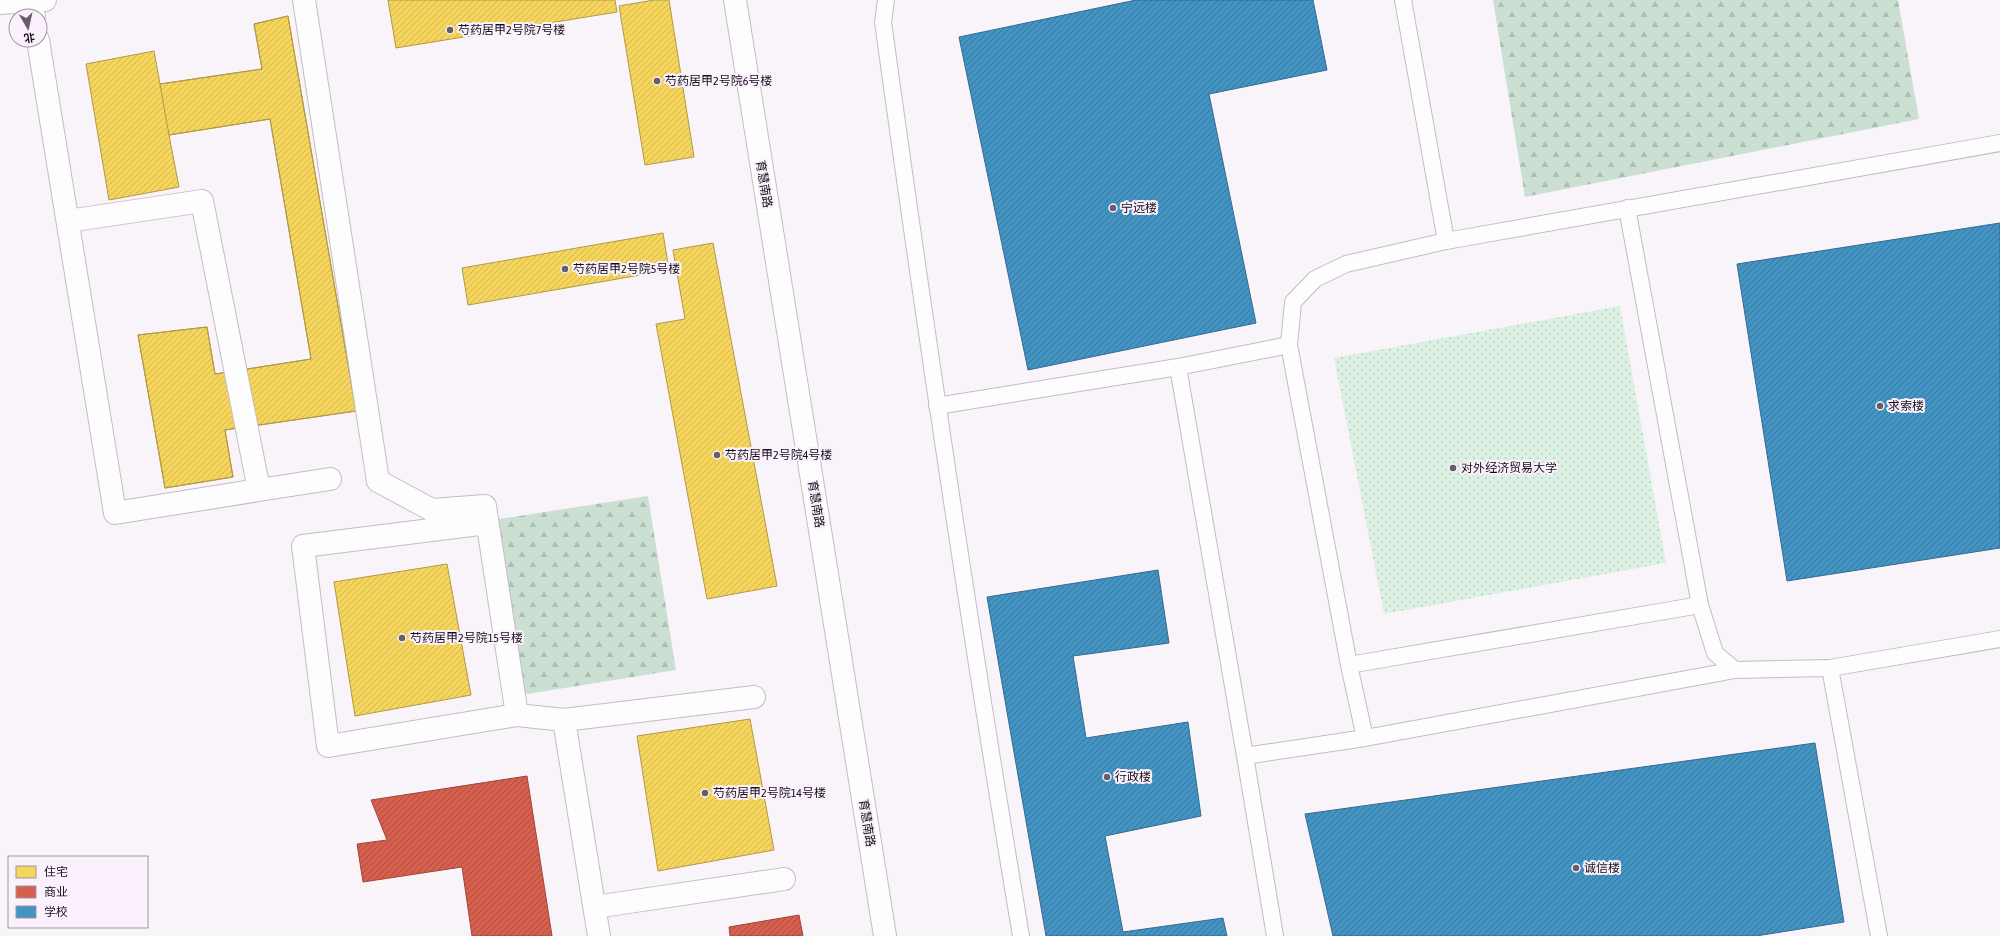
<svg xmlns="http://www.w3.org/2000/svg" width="2000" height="936" font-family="'Asap Condensed','Noto Sans SC',sans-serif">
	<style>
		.grass { fill: url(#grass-dots) }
		.forest { fill: url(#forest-firs) }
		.homes { fill: url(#homes-hatch); stroke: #b29947 }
		.shops { fill: url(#shops-hatch); stroke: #9c473d }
		.schools { fill: url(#schools-hatch); stroke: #356b8f }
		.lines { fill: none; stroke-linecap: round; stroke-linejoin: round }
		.service-casing { stroke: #c3bcc4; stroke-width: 18 }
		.minor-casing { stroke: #c3bcc4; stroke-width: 24 }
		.tertiary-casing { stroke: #c3bcc4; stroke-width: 24 }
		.service { stroke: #fefdfe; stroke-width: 16 }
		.minor { stroke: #fefdfe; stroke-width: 22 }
		.tertiary { stroke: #fefdfe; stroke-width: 22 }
		.poi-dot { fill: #655e66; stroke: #faf1fc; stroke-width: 1.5 }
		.labels { text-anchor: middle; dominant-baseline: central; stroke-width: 4; stroke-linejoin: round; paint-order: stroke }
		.poi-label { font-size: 12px; fill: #150e17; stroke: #faf1fc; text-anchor: start }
		.street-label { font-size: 12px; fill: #150e17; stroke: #faf1fc }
	</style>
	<defs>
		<pattern id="grass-dots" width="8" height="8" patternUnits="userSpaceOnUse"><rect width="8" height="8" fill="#dcf1e4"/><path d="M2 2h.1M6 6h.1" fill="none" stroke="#bccdc3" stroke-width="1.8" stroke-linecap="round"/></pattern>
		<pattern id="forest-firs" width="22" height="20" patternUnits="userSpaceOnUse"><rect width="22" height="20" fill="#cbe0d3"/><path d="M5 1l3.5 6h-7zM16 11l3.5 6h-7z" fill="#adbfb4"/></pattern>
		<pattern id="homes-hatch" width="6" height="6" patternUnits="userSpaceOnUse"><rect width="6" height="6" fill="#f6d55c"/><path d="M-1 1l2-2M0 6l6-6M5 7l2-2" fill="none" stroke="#d2b64f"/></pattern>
		<pattern id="shops-hatch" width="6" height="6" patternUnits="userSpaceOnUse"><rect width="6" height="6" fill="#d6604d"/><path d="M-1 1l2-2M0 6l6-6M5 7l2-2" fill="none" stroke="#ac4e3f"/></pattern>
		<pattern id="schools-hatch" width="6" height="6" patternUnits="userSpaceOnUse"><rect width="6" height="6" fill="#4393c3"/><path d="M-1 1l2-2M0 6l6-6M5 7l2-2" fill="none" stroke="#37769d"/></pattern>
	</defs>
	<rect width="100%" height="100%" fill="#f9f4f9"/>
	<path class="grass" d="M1620,306L1666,563L1384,614L1334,358Z"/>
	<path class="forest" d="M1493,0H1898L1919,119L1525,197Z
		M648,496L676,670L521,695L493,520Z"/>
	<path class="homes" d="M388,0H615L617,12L396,48Z
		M654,0H669L694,157L645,165L619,6Z
		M288,16L356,411L225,430L233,477L165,488L138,335L207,327L215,374L311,359L270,119L169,135L179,187L109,200L86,64L154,51L160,84L262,69L254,24Z
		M288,16L356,411L225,430L233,477L165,488L138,335L207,327L215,374L311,359L270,119L169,135L160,84L262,69L254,24Z
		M663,233L669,270L468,305L462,268Z
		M713,243L777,586L707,599L656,324L685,319L673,250Z
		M447,564L471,695L355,716L334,582Z
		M750,719L774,850L658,871L637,736Z"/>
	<path class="shops" d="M527,776L552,936H472L462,867L363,882L357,844L387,840L371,800Z
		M799,915L803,936H730L729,927Z"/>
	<path class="schools" d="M1136,0H1313L1327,70L1209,94L1256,323L1028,370L959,37Z
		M2000,223V548L1787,581L1737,264Z
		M1158,570L1169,643L1073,656L1086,738L1188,722L1201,816L1105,836L1123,932L1223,918L1227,936H1046L987,597Z
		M1815,743L1844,922L1756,936H1333L1305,814Z"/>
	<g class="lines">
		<defs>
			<path id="service" d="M886,0L883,22C925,327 970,632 1021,936
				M1403,0L1446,241L1346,264L1315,279L1293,302L1289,345L1349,665L1700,605L1627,208
				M1446,241L2000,143
				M1178,367L1245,756
				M937,406L1178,367L1289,345
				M1700,605L1715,653L1735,670L1830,668L1879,936
				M1830,668L2000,639
				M1365,738L1735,670
				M1275,936L1245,756L1365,738L1349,665"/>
			<path id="minor" d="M304,0L378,481L432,510L485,506L517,715L564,720L599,936
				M31,2L34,16
				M38,40L115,513L259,490L202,201L68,221
				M259,490L330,479
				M487,523L303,546L328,746L517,715
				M564,720L754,697
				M595,907L784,879"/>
			<path id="tertiary" d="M735,0L885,936
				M0,3L45,0"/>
		</defs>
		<use href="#service" class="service-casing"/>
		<use href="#minor" class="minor-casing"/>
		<use href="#tertiary" class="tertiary-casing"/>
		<use href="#service" class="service"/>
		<use href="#minor" class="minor"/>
		<use href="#tertiary" class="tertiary"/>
	</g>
	<g class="poi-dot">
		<circle cx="450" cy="30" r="4"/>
		<circle cx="657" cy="81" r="4"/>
		<circle cx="1113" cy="208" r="4"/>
		<circle cx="565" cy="269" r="4"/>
		<circle cx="1880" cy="406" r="4"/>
		<circle cx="717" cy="455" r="4"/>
		<circle cx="1453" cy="468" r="4"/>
		<circle cx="402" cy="638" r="4"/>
		<circle cx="1107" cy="777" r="4"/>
		<circle cx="705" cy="793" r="4"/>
		<circle cx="1576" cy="868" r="4"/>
	</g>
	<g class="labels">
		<g class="poi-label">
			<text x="458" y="30">芍药居甲2号院7号楼</text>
			<text x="665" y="81">芍药居甲2号院6号楼</text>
			<text x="1121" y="208">宁远楼</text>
			<text x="573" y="269">芍药居甲2号院5号楼</text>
			<text x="1888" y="406">求索楼</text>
			<text x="725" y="455">芍药居甲2号院4号楼</text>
			<text x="1461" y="468">对外经济贸易大学</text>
			<text x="410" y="638">芍药居甲2号院15号楼</text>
			<text x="1115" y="777">行政楼</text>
			<text x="713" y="793">芍药居甲2号院14号楼</text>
			<text x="1584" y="868">诚信楼</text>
		</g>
		<g class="street-label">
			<text transform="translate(764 184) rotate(81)">育慧南路</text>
			<text transform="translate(816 504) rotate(81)">育慧南路</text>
			<text transform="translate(867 823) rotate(81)">育慧南路</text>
		</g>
	</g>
	<rect x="8" y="856" width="140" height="72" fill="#faf1fc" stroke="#9e96a0"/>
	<rect x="16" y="866" width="20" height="12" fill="#f6d55c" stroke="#9e96a0"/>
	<text x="44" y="876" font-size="12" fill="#150e17">住宅</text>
	<rect x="16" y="886" width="20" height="12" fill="#d6604d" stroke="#9e96a0"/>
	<text x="44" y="896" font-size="12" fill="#150e17">商业</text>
	<rect x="16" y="906" width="20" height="12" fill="#4393c3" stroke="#9e96a0"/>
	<text x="44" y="916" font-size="12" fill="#150e17">学校</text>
	<g transform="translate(28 28) rotate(171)"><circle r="19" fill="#faf1fc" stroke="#9e96a0"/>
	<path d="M0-3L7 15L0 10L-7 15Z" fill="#655e66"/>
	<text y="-6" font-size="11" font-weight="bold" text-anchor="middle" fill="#150e17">北</text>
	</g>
</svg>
